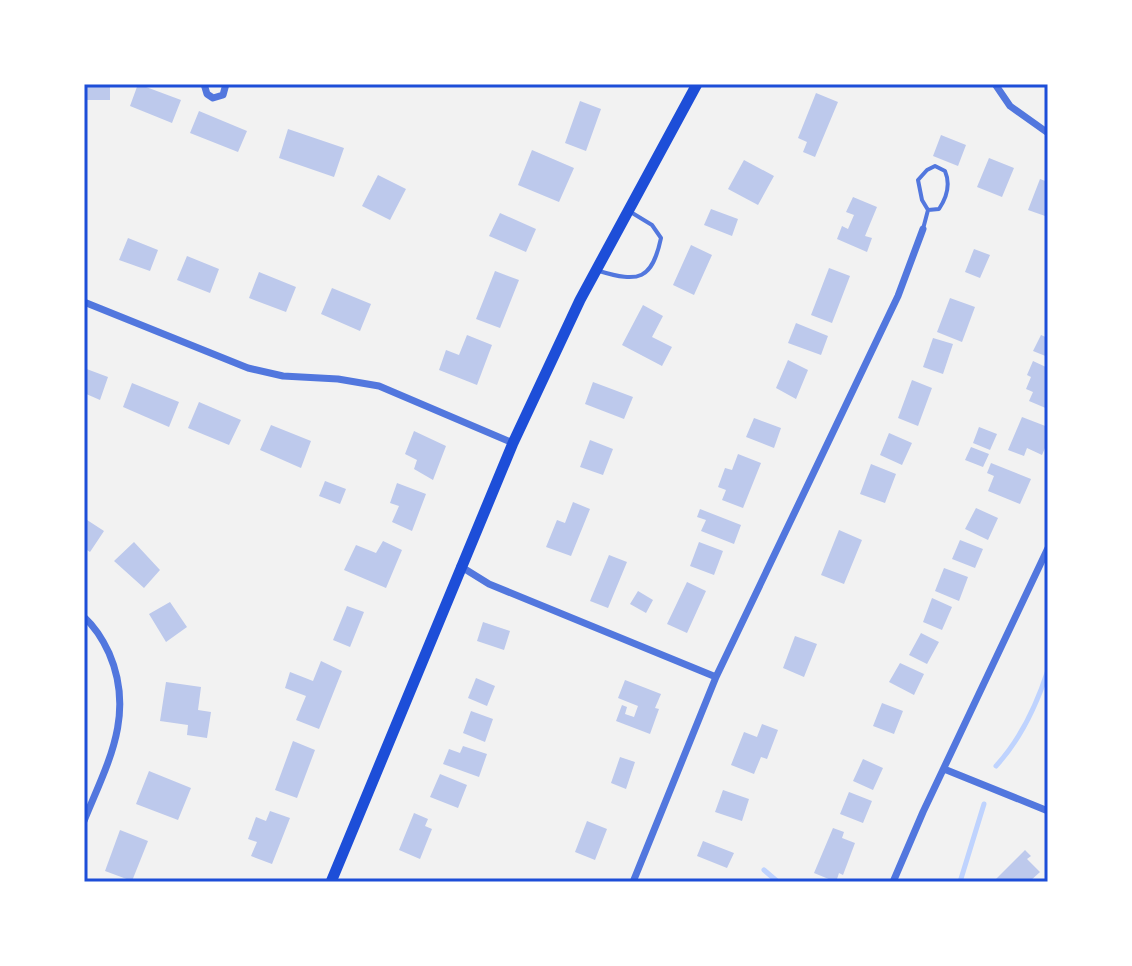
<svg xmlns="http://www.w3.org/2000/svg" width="1132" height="966" font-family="Poppins,sans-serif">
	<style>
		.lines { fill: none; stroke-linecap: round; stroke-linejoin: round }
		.stream { stroke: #bfd3fe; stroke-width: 5 }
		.building { fill: #bdc9ec }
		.service { stroke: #5277de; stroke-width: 4 }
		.minor { stroke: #5277de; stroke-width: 7 }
		.secondary { stroke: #1d4ed8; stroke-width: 11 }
		.neatline { fill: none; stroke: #1d4ed8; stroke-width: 3 }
	</style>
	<rect width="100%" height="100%" fill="#f2f2f2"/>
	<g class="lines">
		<path class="stream" d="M996,766C1020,740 1037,704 1048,670
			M764,870L778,882
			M960,882L984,804"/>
	</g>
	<path class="building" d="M84,84H110V100H84Z
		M138,84L181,100L172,123L130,106Z
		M816,93L838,102L815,157L803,152L807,142L798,138Z
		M580,101L601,109L586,151L565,143Z
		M199,111L247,131L238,152L190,133Z
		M288,129L344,148L334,177L279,158Z
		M941,135L966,145L958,166L933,156Z
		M532,150L574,168L559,202L518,185Z
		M989,158L1014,168L1002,197L977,187Z
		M744,160L774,176L758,205L728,189Z
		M378,175L406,189L390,220L362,206Z
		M1040,179L1048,182V217L1028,210Z
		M853,197L877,207L865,236L872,238L867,252L837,239L842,226L848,229L854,215L846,212Z
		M711,209L738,219L732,236L704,225Z
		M500,213L536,229L526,252L489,236Z
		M128,238L158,250L150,271L119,260Z
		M691,245L712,255L694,295L673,285Z
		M974,249L990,255L980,278L965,272Z
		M187,256L219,269L210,293L177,280Z
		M829,268L850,276L832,323L811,315Z
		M495,271L519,280L500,328L476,319Z
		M259,272L296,287L286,312L249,298Z
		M332,288L371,304L360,331L321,314Z
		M950,298L975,307L962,342L937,332Z
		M643,305L663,316L652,337L672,347L662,366L622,345Z
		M796,323L828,336L821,355L788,343Z
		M467,335L492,345L477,385L439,370L446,350L459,355Z
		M1041,335L1048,338V357L1033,351Z
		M933,338L953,344L943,374L923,367Z
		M788,360L808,370L796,399L776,388Z
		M1033,361L1048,368V409L1029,401L1033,392L1026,389L1031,377L1027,375Z
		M84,368L108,377L100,400L84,393Z
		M912,380L932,388L918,426L898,418Z
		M593,382L633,397L624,419L585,404Z
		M132,383L179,402L169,427L123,407Z
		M199,402L241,420L229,445L188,428Z
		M1022,417L1048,427V441L1042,455L1027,448L1024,456L1008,450Z
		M754,418L781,428L774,448L746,437Z
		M271,425L311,441L301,468L260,450Z
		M979,427L997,434L990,450L973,443Z
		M414,431L446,446L433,480L414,469L417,460L405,454Z
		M889,433L912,443L902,465L880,455Z
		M590,440L613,449L603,475L580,467Z
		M971,447L989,454L983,467L965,460Z
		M738,454L761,463L743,508L722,500L726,490L718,487L725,468L732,470Z
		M991,463L1031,479L1020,504L988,491L994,476L987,473Z
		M871,464L896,474L885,503L860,494Z
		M325,481L346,489L340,504L319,496Z
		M397,483L426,494L412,531L392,522L399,506L390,503Z
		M573,502L590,509L571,556L546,547L557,520L565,523Z
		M976,508L998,518L988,540L965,529Z
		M700,509L741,525L734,544L701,531L706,520L697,517Z
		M84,518L104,531L90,552L84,548Z
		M839,530L862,540L844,584L821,575Z
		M960,540L983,549L975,568L952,559Z
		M383,541L402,550L386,588L344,570L356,545L376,553Z
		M134,542L160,570L144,588L114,561Z
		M699,542L723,551L714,575L690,566Z
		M609,555L627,562L608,608L590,601Z
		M944,568L968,577L959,601L935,591Z
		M687,582L706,591L687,633L667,624Z
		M638,591L653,600L646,613L630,604Z
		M932,598L952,607L942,630L923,622Z
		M170,602L187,627L166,642L149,614Z
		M347,606L364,612L350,647L333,640Z
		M483,622L510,631L504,650L477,641Z
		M921,633L939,642L927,664L909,655Z
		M795,636L817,644L804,677L783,668Z
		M321,661L342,671L319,729L296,720L306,696L285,688L290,672L313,681Z
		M900,663L924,674L914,695L889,682Z
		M476,678L495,686L487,706L468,698Z
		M625,680L661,694L655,708L659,709L650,734L616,721L622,705L627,707L625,714L634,717L638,706L618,698Z
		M166,682L201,687L198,710L211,712L207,738L187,735L188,725L160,721Z
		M882,703L903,711L894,734L873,726Z
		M471,711L493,719L485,742L463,733Z
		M762,724L778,730L767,759L761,757L754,774L731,765L744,732L757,737Z
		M293,741L315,750L297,798L275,790Z
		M463,746L487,754L479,777L443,764L449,749L460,753Z
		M620,757L635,762L626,789L611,783Z
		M863,759L883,768L873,790L853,781Z
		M149,771L191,788L178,820L136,804Z
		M440,774L467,785L458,808L430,797Z
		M723,790L749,799L742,821L715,812Z
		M849,792L872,801L863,823L840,814Z
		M270,811L290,818L272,864L251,856L257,842L248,839L256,817L266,821Z
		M414,813L428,819L425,826L432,829L420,859L399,850Z
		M587,821L607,829L595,860L575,852Z
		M833,828L844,832L842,838L855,843L843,875L839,873L836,882L814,873Z
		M120,830L148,841L132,881L105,871Z
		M703,841L734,853L727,868L697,856Z
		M1025,850L1031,856L1027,859L1040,872L1029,882H993Z"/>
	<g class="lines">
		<path class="service" d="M923,229L928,210L922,200L918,180L927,170L935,166L945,171C951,185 947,197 939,209L928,210
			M599,271C639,283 652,280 661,238L652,225L629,211"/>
		<path class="minor" d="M204,84L207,94L213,98L223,95L226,84
			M995,84L1010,106L1048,133
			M84,302L248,368L283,376L338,379L379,386L513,443
			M460,566L489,584L716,677
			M84,617C95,627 103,640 109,653C136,715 107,764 84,821
			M944,769L1048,811
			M633,882L716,677L898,296L923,229
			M893,882L923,812L1048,548"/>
		<path class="secondary" d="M331,882L513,443L580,300L697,84"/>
	</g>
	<rect width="1132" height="966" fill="none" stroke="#ffffff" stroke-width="172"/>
	<rect x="86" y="86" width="960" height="794" class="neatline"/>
</svg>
